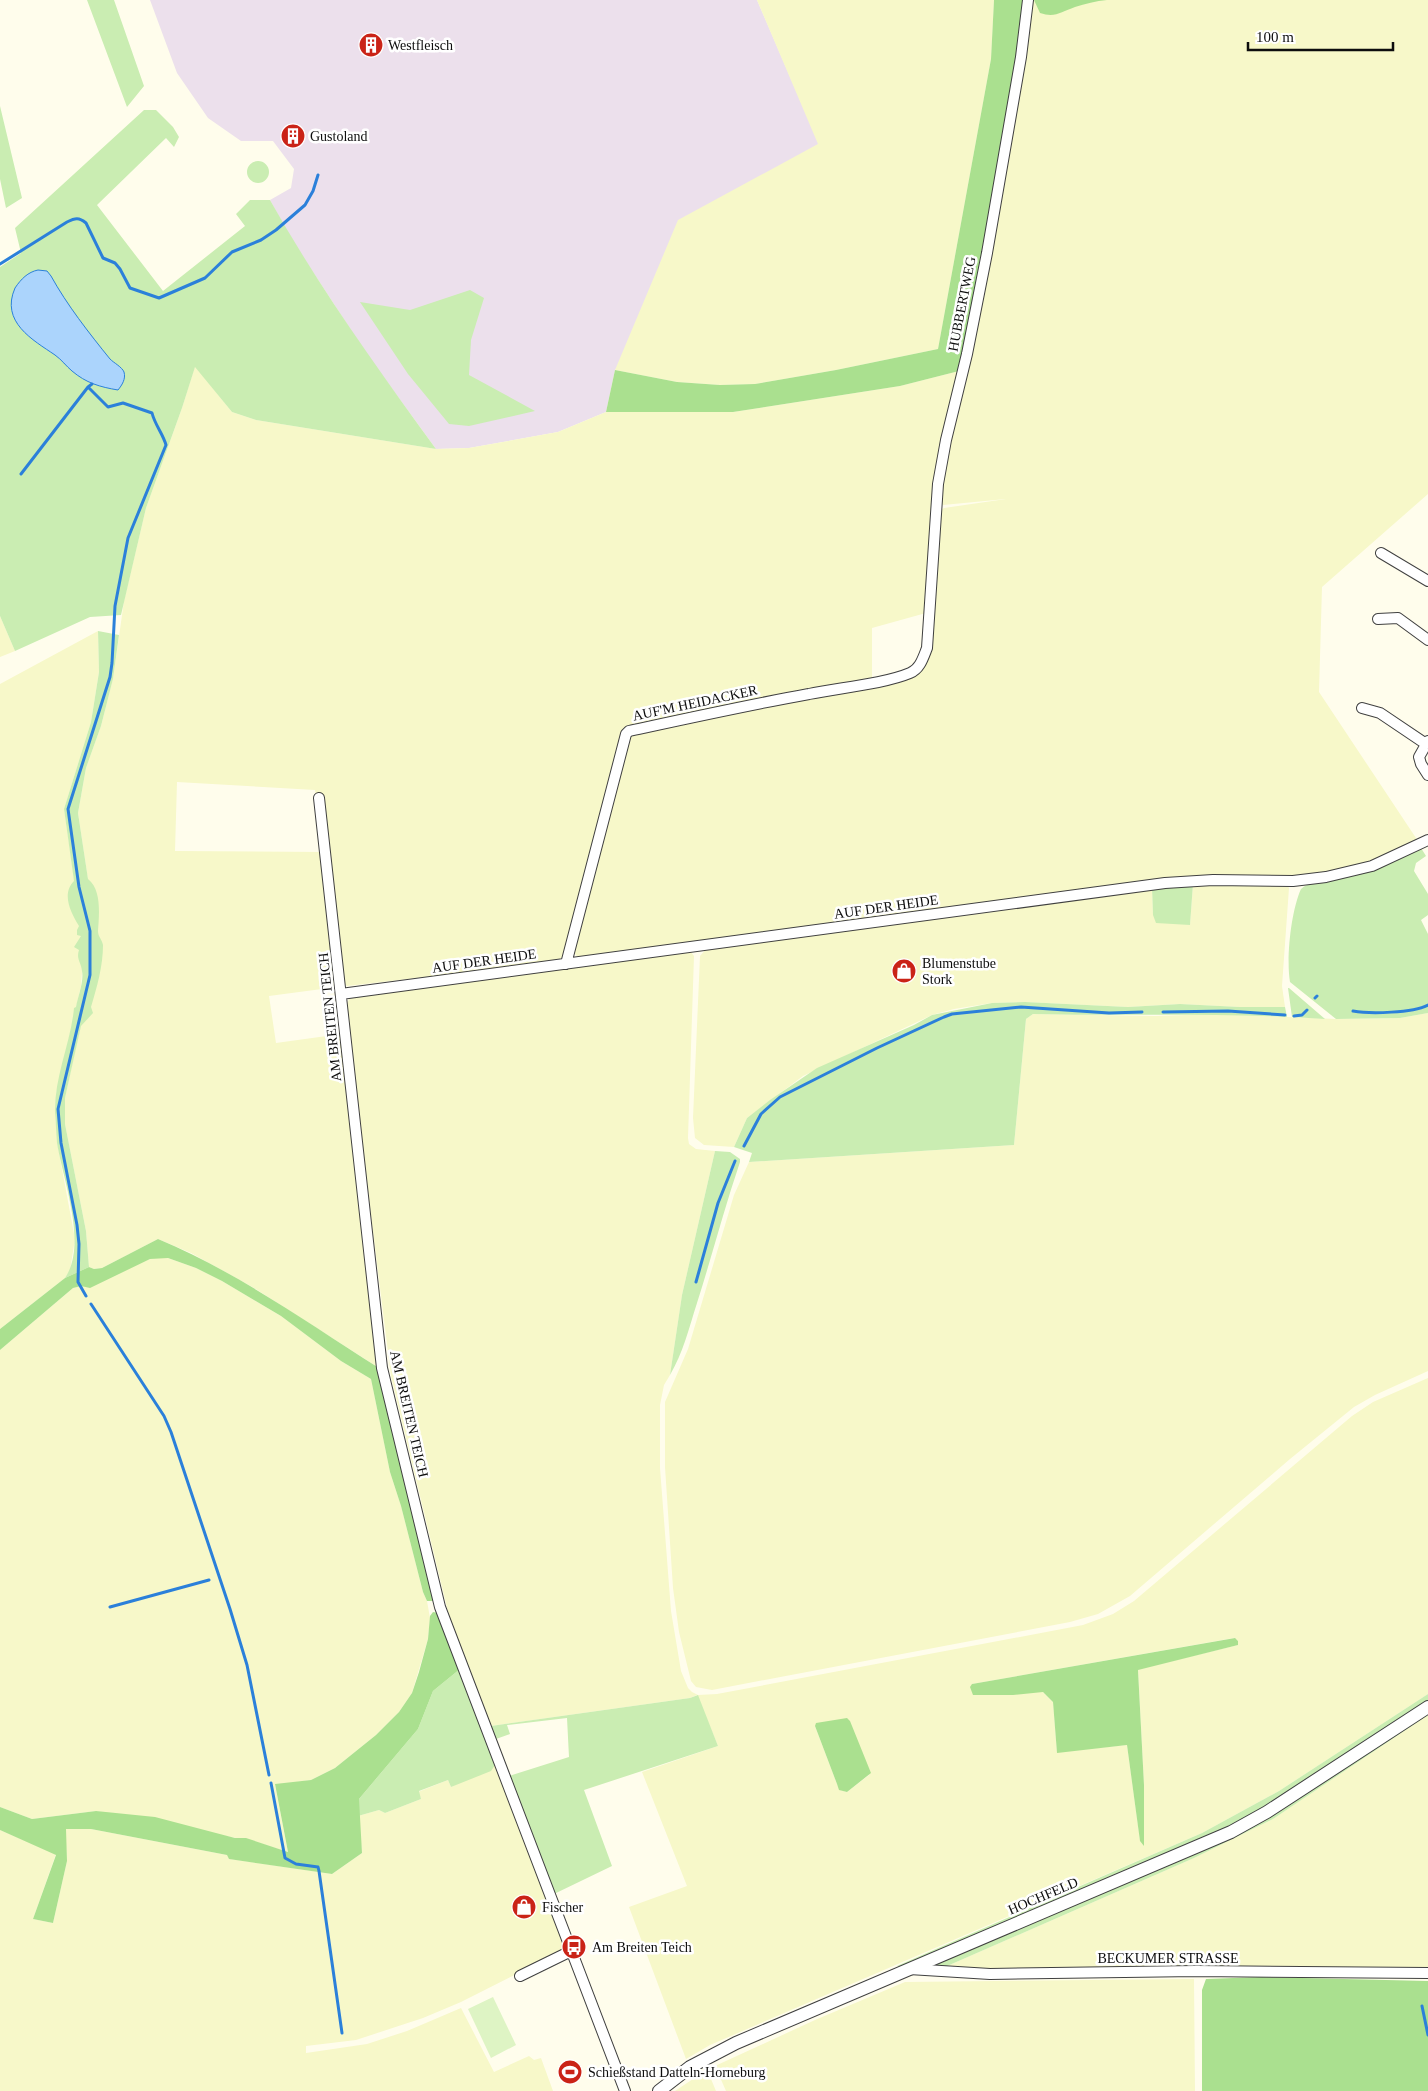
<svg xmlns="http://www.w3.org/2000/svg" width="1428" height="2091" font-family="Georgia,serif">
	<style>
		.industrial { fill: #ece0ec }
		.farmland { fill: #f7f8c9; fill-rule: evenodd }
		.green { fill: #caedb2 }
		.forest { fill: #aae08f }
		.pitch { fill: #def4c4 }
		.water { fill: #abd4fc; stroke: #2b80da }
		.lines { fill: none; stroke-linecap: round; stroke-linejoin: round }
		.stream { stroke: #2b80da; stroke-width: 3 }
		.minor-casing { stroke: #404040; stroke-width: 12 }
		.tertiary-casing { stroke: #404040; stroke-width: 14 }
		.minor { stroke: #fff; stroke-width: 10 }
		.tertiary { stroke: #fff; stroke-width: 12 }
		.labels { text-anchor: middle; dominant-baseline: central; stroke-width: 5; stroke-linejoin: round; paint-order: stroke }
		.poi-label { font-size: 14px; fill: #0d0d0d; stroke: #fff; text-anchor: start }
		.street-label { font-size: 14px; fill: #0d0d0d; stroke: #fff }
	</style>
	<rect width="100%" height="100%" fill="#fffdec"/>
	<path class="industrial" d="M150,0H757L819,144L784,164L615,370L606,412L558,432L469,448L436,449L366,353L292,240L270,200L291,188L294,169L273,141H241L208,118L177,73Z"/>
	<path class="farmland" d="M757,0H994L991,59L938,349L836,370L755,384L720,385L677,382L615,370L678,220L818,144Z
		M1031,0H1428V494L1322,587L1319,692L1418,841L1395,853L1351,868L1294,877L1207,876L583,958L577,956L574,953L628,736L921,668L938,512L944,508L1006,499L943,505L939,500Z
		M195,366L232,412L256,420L436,449L469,448L558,432L606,412H733L900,386L959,371L942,439L926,613L872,628V679L626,730L564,956L555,962L347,986L344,984L315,790L177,782L175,851L323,852L337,987L269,996L276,1043L341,1034L379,1368L254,1288L191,1253L158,1239L102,1268L94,1269L89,1267L86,1231L65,1124V1098L98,946L78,813L86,768L101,726L113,679L124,601L146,508L182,408Z
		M0,616L15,651L0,657Z
		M98,631L99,672L91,722L64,809L84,948L81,986L56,1094L55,1110L57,1142L75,1239L72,1258L70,1271L65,1278L0,1329V684Z
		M1193,884L1287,885L1289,888L1282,986L1285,1007H1240L1180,1004L1128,1007L1025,1002L992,1003L954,1009L932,1015L803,1076L747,1118L734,1147L704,1145L695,1138L693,1118L700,956L707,948L993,912L1152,888L1153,915L1190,925Z
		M690,951L694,956L688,1138L689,1144L696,1149L715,1151L682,1295L670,1375L664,1385L660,1405V1468L671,1611L681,1671L688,1688L692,1692L698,1695L717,1694L1083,1625L1113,1614L1134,1601L1352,1416L1373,1402L1428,1378V1694L1279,1791L1202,1833L710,2045L686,2059L629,1907L687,1886L642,1772L718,1746L697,1695L690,1698L491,1726L449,1616L391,1376L345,1007L351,996ZM1234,1638L1238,1641V1645L1138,1669L1144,1785V1845L1140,1840L1127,1745L1057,1752L1053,1702L1043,1692L972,1684ZM815,1726L864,1759L870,1771L869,1775L847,1792L840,1790L837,1784Z
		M1428,1013V1371L1375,1395L1354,1407L1290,1459L1130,1596L1098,1614L1070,1622L712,1690L696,1687L691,1681L679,1632L673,1588L665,1467V1402L688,1349L734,1195L749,1162L1014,1145L1026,1019L1033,1014L1155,1016L1220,1014L1336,1019L1400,1018Z
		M158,1257L168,1258L196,1268L222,1281L281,1316L341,1361L371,1379L390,1472L401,1506L423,1592L427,1601L430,1618L428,1639L412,1693L399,1712L376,1735L335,1768L311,1780L275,1785L288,1852L246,1839H241L96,1811L32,1819L0,1807V1350L73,1288L150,1259Z
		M1428,1715V1967H1201L938,1970L1194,1858L1273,1819Z
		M497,1762L566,1949L461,2002L423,2018L356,2040L306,2046V2053L367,2044L407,2031L461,2008L494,2072L529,2056L534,2060L541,2058L553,2091H0V1830L56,1854L33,1919L53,1923L67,1861L65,1829H91L227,1855L230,1859L332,1874L362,1853L358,1816L379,1810L385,1813L421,1799L418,1792L448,1780L451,1787Z
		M1194,1979L1195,2091H726L715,2066L815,2020L905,1982Z
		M702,2073L711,2079L716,2091H675Z"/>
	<path class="green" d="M87,0H114L144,86L127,107Z
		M0,106L22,198L6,208L0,179Z
		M144,110H156L173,127L179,137L174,147L166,138L97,205L163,291L245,226L236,214L250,200H270C319,287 377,368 436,449L256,420L232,412L195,367L182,408L146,508L121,615L90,617L15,651L0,616V267L21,253L15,228Z
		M247 172a11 11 0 1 1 22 0a11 11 0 1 1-22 0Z
		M470,290L484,298L471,340L469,375L535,411L469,426L449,424L408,374L360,302L410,310Z
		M98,631L119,635L113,679L101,726L86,768L78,813L88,879C102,890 99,915 98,931C98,937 102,939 103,945C103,966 97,987 91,1007L93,1013L81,1026L65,1098V1124L86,1231L89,1267L65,1278C88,1244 63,1180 57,1143C56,1133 56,1123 55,1113C54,1077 71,1042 74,1008L76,1007C78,996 84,982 82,971C81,962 76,959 79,950L74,947L81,936L77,935V930L79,926C71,913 61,894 74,881L64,809L91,722L99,672Z
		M1421,848L1426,856L1416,863L1414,871L1428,894V915L1421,920L1428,934V1013L1400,1018L1336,1019L1290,982C1286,959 1291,911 1301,889C1308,882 1320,883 1330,881C1362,875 1393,864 1421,848Z
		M1193,884L1190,925L1156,923L1153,915L1152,888Z
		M1288,988H1289L1325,1019L1292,1017Z
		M1025,1002L1128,1007L1180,1004L1240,1007H1285L1287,1017C1202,1013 1117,1016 1033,1014L1026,1019L1014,1145L749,1162L752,1153L734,1147L747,1118L770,1100L817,1068L914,1025L932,1015L992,1003Z
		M715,1151L730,1152L740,1159V1162C724,1209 712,1256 697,1303C689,1328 683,1353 670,1375L682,1295Z
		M460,1669L497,1762L491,1771L451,1787L448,1780L419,1791L421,1799L385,1813L379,1810L358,1816L359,1799L418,1729L433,1691Z
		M1428,1694V1715L1273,1819L1194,1858L938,1970L897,1966L1202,1833L1279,1791Z
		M698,1695L718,1746L584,1790L612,1866L554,1894L509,1776L569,1757L567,1718L507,1725L510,1734L496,1739L491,1726L690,1698Z"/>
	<path class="forest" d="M994,0H1025L984,252L959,371L900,386L733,412H606L615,370L677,382L720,385L755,384L836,370L938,349L991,59Z
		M1034,0H1107C1096,1 1085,4 1075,7C1061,12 1055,18 1040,13Z
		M158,1239C237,1272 308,1323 379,1368L434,1601H427L423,1592L401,1506L390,1472L371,1379L341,1361L281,1316L222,1281L196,1268L168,1258L150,1259L90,1288L81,1286L73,1288L0,1350V1329L65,1278L89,1267L94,1269L102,1268Z
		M433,1612L438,1613L460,1669L433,1691L418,1729L359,1799L362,1853L332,1874L229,1859L227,1855L91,1829H66L67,1861L53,1923L33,1919L56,1855L0,1830V1807L32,1819L96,1811L155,1817L235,1838H246L288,1852L275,1784L311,1780L335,1768L376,1735L399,1712L412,1693L419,1672L428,1639L430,1616Z
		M1235,1638L1238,1641V1645L1138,1670L1144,1785V1846L1140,1841L1127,1745L1057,1753L1053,1702L1043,1692L1013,1695H973L970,1687L972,1684Z
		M847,1718L850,1721L871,1773L847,1792L839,1790L837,1784L815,1726L816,1723Z
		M1261,1977L1428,1981V2091H1202V1990L1206,1979Z"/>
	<path class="pitch" d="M493,1997L516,2045L491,2058L468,2009Z"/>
	<path class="water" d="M38,270L47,271L51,276C67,305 89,333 110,359C114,363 122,367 124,372C126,379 122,385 118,390C100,387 86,383 72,371C66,366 62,360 55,355C33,340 0,322 15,288C21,279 28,272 38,270Z"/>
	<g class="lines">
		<path class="stream" d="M0,264L67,222C75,218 79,217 86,223L103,258L115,263L120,269L130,288L159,298L205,278L232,252L261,240L276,230L305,205L313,191L318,175
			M21,474L88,387
			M1315,998L1317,996
			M1353,1011C1370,1014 1413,1013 1428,1005
			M1163,1012L1228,1011L1285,1015
			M1294,1016L1302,1015L1307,1010
			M744,1146L761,1114L780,1097L877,1048L944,1017L952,1014L1021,1007L1109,1013L1142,1012
			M696,1282L718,1203L735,1161
			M86,1296L78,1282L79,1244L77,1225L61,1143L58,1109L90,975V931L79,887L68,809L110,677L112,663L115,606L128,538L166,445C163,434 155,425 152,413L123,403L108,407L88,387L92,384
			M91,1304L164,1416L171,1432L230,1609L247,1665L269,1775
			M110,1607L209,1580
			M271,1783L285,1858L296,1864L318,1867L319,1871L342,2033
			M1422,2006L1428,2035"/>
		<defs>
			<path id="minor" d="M1381,553L1428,581
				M1378,619L1398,618L1428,640
				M1362,708L1380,713L1426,744
				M1428,741L1419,757L1421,764L1428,775
				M319,798L382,1368L440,1607L625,2091
				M566,964L626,734L629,731C689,718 748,705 809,694C837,688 884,684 910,673C920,669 923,658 927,648L938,484L946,440L967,354L987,253L1021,57L1028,0
				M341,994L1165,883L1213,880L1293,881L1326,877L1372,866L1428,840
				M909,1969L990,1974L1196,1971L1428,1973
				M520,1976L571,1951"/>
			<path id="tertiary" d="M659,2091L690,2067L736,2043L1231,1832L1267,1812L1428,1707"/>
		</defs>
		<use href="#minor" class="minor-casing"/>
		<use href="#tertiary" class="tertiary-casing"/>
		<use href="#minor" class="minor"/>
		<use href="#tertiary" class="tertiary"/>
	</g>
	<defs>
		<symbol id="building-disc" viewBox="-11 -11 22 22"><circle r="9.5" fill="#ca2317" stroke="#fff"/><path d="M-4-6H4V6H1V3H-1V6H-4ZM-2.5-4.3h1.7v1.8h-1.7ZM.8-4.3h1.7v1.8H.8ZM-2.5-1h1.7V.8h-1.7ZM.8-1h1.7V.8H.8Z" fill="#fff"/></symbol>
		<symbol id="shop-disc" viewBox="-11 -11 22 22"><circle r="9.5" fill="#ca2317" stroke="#fff"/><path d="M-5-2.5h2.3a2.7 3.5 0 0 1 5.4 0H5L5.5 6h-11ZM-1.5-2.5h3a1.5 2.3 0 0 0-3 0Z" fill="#fff"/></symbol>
		<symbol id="bus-disc" viewBox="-11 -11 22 22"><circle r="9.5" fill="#ca2317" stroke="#fff"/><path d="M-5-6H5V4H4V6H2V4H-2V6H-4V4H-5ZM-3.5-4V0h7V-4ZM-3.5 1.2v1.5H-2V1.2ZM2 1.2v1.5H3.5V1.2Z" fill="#fff"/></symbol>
		<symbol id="stadium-disc" viewBox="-11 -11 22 22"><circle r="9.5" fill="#ca2317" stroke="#fff"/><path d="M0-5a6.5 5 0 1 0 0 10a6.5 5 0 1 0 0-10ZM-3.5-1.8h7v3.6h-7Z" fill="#fff"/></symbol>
	</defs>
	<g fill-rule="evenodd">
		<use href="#building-disc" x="357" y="31" width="28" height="28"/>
		<use href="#building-disc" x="279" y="122" width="28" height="28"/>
		<use href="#shop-disc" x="890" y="957" width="28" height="28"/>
		<use href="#shop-disc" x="510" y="1893" width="28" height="28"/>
		<use href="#bus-disc" x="560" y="1933" width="28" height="28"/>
		<use href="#stadium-disc" x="556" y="2058" width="28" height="28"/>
	</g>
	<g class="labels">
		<g class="poi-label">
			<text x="388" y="45">Westfleisch</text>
			<text x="310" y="136">Gustoland</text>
			<text x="922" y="963">Blumenstube<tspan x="922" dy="16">Stork</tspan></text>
			<text x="542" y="1907">Fischer</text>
			<text x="592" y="1947">Am Breiten Teich</text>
			<text x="588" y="2072">Schießstand Datteln-Horneburg</text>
		</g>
		<g class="street-label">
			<text transform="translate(962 304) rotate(-79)">HUBBERTWEG</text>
			<text transform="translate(695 703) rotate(-12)">AUF'M HEIDACKER</text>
			<text transform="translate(886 907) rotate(-8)">AUF DER HEIDE</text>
			<text transform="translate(484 961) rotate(-8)">AUF DER HEIDE</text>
			<text transform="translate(330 1017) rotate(-96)">AM BREITEN TEICH</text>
			<text transform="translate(409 1414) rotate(77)">AM BREITEN TEICH</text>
			<text transform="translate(1043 1896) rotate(-23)">HOCHFELD</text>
			<text x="1168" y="1958">BECKUMER STRASSE</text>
		</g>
	</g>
	<path d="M1248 42v8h145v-8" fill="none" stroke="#0d0d0d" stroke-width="2.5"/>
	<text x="1256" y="42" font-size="15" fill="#0d0d0d" stroke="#ffffff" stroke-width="4" paint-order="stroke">100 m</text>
</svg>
